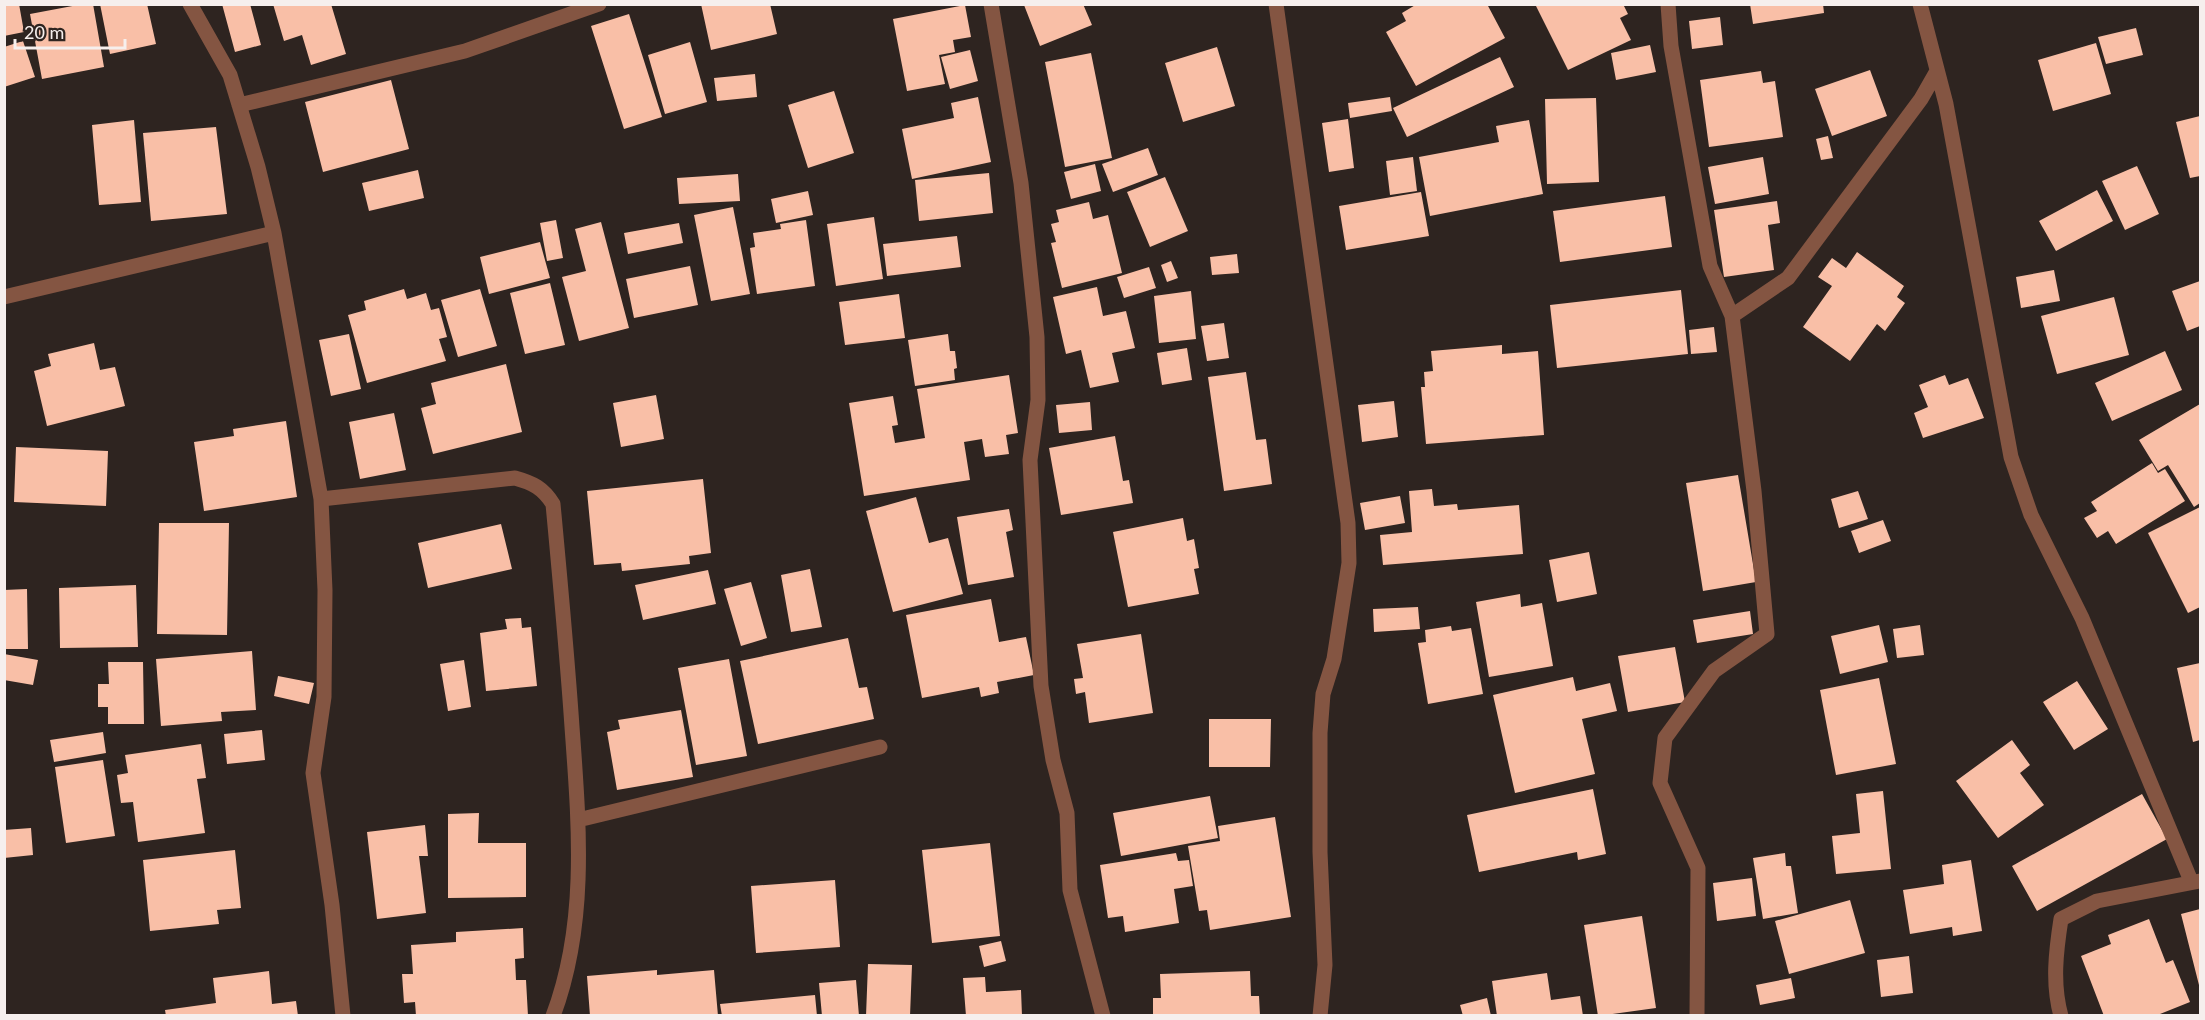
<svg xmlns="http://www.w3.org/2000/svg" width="2205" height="1020" font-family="Lato,sans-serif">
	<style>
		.building { fill: #f9bfa7 }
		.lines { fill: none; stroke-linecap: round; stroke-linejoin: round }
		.street { stroke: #845542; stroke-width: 15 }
	</style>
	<rect width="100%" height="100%" fill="#2e2420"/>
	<path class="building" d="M4,4H19L24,32L4,36Z
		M83,4H93L104,67L42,79L30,14Z
		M100,4H147L156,44L110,54Z
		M222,4H250L261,45L235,52Z
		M273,4H331L346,54L311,65L302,35L284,41Z
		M701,4H770L777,34L711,50Z
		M1083,4L1092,25L1040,46L1024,5Z
		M1417,4H1487L1505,38L1416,86L1386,32L1406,21L1402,13Z
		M1540,4H1623L1628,14L1620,18L1631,40L1568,70L1536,6Z
		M1750,4H1823L1824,13L1753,24Z
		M965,5L971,37L953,40L955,52L939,55L945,84L907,91L893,19Z
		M629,14L662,117L624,129L591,26Z
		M1720,17L1723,45L1692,49L1689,21Z
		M2136,28L2143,55L2106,64L2098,37Z
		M23,41L35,77L4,87V47Z
		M690,42L707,102L665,114L648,55Z
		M2096,43L2111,94L2053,111L2038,60Z
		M1650,45L1656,72L1616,80L1611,53Z
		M1217,47L1235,106L1183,122L1165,63Z
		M970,50L978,81L950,89L941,57Z
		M1091,53L1112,158L1065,167L1045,62Z
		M1500,57L1514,87L1407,137L1393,108Z
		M1870,70L1887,116L1832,136L1815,89Z
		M1761,71L1763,83L1775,81L1783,137L1709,147L1700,80Z
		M755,74L757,97L717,101L714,78Z
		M391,80L409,149L323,172L305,102Z
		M834,91L854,153L808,168L788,105Z
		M978,97L991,162L912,179L902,129L954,118L951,103Z
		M1390,97L1392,111L1350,118L1348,103Z
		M1596,98L1599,182L1547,184L1545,99Z
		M2200,116V176L2190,178L2176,122Z
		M1348,119L1354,168L1329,172L1322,123Z
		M134,120L141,202L99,205L92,125Z
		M1529,120L1543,194L1430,216L1419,157L1499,142L1496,126Z
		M216,127L227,214L151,221L143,133Z
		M1828,136L1833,158L1821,160L1816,139Z
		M1148,148L1158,175L1113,192L1102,164Z
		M1413,157L1417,191L1390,195L1386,161Z
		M1763,157L1769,194L1715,204L1708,167Z
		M1095,164L1101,191L1071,199L1064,172Z
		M2137,166L2159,214L2125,230L2102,181Z
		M418,170L424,198L369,211L362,183Z
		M989,173L993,213L919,221L915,180Z
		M738,174L740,201L679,204L677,178Z
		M1165,177L1188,231L1150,247L1127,192Z
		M2097,190L2113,221L2056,251L2039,221Z
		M808,191L813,215L776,223L771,199Z
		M1421,192L1429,236L1346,250L1339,206Z
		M1665,196L1672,247L1560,262L1553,211Z
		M1777,201L1780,223L1768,225L1774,270L1724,277L1714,210Z
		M1089,202L1093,219L1108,215L1122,273L1062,288L1051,243L1056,242L1051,224L1059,222L1056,210Z
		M733,207L750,294L711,301L694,215Z
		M874,217L883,279L836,286L827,224Z
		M556,220L563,258L547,261L540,223Z
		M806,220L815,286L757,294L750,248L755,247L753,233L781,229L780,224Z
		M601,222L629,328L579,341L562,277L586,271L575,229Z
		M679,223L683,243L628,254L624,233Z
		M957,236L961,267L887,276L883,244Z
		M540,242L550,278L489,294L480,257Z
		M1857,252L1904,286L1897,297L1905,303L1885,331L1877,324L1850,361L1803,327L1832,286L1818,277L1832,258L1846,268Z
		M1237,254L1239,273L1212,275L1210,257Z
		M1171,261L1178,278L1167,282L1161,265Z
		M690,266L698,305L634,318L626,279Z
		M1149,267L1156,288L1124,298L1117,277Z
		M2054,270L2060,301L2021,308L2016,277Z
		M2200,281V326L2187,331L2172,291Z
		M550,283L565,345L525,354L510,293Z
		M1097,287L1103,316L1126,311L1135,348L1112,353L1119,382L1090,388L1081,350L1066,354L1053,297Z
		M404,289L407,299L426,293L431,310L439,308L447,337L439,339L446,361L367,383L348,315L366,310L364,301Z
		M480,289L497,346L458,357L441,300Z
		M1681,290L1688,354L1557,368L1550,305Z
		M1191,291L1196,339L1159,343L1154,296Z
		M899,294L905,338L845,345L839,302Z
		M2114,297L2129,355L2057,374L2041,316Z
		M1224,323L1229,358L1207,361L1201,326Z
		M1714,327L1717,352L1691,354L1689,330Z
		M349,334L361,389L331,396L319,340Z
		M948,334L950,351H955L957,368L954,369L955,380L915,386L908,340Z
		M94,343L100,370L115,367L125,406L47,426L34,371L51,366L48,354Z
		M1502,345V354L1538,351L1544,435L1426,444L1421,387H1425L1424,372L1433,371L1431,351Z
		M1187,348L1192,380L1162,385L1157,353Z
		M2165,351L2182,390L2112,421L2095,383Z
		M506,364L522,432L433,454L421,408L436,404L431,383Z
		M1246,372L1256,440L1266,439L1272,484L1224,491L1208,377Z
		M1009,375L1018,433L1006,435L1009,454L985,457L982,439L964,442L970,480L864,496L849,403L893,396L898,425L892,426L895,443L925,438L917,389Z
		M1945,375L1949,385L1968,378L1984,418L1923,438L1914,413L1928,407L1919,385Z
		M656,395L664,439L621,447L613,403Z
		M1394,401L1398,437L1362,442L1358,405Z
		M1090,402L1092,430L1059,433L1056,405Z
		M2200,404V503L2194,507L2168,465L2158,471L2139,440Z
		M394,413L406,470L360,479L349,422Z
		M286,421L297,497L204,511L194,442L234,436L233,429Z
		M1115,436L1123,481L1129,480L1133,503L1061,515L1049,448Z
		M16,447L108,451L106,506L14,502Z
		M2152,463L2158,473L2165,469L2185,501L2116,544L2108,531L2097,538L2084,518L2097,511L2091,502Z
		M1738,475L1756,582L1703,591L1686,483Z
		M703,479L711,553L689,556L690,564L622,571L621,563L594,565L587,491Z
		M1432,489L1434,506L1457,504L1458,510L1519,505L1523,554L1383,565L1380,535L1412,532L1409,491Z
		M1858,491L1868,519L1839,528L1831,499Z
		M1400,496L1405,523L1365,530L1360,503Z
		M916,497L929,543L948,538L963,594L893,612L866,511Z
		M2200,507V607L2188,613L2148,533Z
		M1009,509L1013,530L1006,532L1014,577L968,585L957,517Z
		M1183,518L1187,541L1194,539L1199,568L1194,569L1199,594L1128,607L1113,532Z
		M1883,520L1891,541L1859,553L1851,531Z
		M159,523H229L227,635L157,634Z
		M501,524L512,569L428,588L418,543Z
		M1589,552L1597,594L1557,602L1549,560Z
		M810,569L822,627L791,632L781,575Z
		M708,570L716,604L643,620L635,585Z
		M751,582L767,638L741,646L724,589Z
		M136,585L138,647L60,648L59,588Z
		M27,589L28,649H4V590Z
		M1520,594L1521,607L1542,603L1553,666L1489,677L1476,602Z
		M991,599L999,642L1026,637L1034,675L997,682L999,693L981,697L979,687L922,698L906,615Z
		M1418,607L1420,629L1374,632L1373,609Z
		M1750,611L1753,634L1697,643L1693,620Z
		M521,618L522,628L531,627L537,686L486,691L480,633L507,629L505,619Z
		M1879,625L1888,662L1840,674L1831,636Z
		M1920,625L1924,655L1897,658L1893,629Z
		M1451,626L1452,631L1471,628L1483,694L1428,704L1418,643L1426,642L1425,630Z
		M1141,634L1153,713L1089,723L1085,692L1076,694L1074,679L1083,678L1077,644Z
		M848,638L859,688L867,687L874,719L758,744L740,661Z
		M1675,647L1685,702L1628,712L1618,656Z
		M252,651L256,710L221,712L222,721L161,726L156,659Z
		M4,654L38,660L33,685L4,680Z
		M729,659L747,756L696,765L678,668Z
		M464,660L471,707L448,711L440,664Z
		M108,662H143L144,724H108V707H98V684H109Z
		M2200,663V740L2193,742L2177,668Z
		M278,676L314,683L309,704L274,696Z
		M1573,677L1576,691L1610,683L1617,711L1582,719L1595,774L1515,793L1493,695Z
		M1879,678L1896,764L1836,775L1820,690Z
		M2077,681L2108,729L2074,750L2043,702Z
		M681,710L693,777L617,790L607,732L620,729L618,720Z
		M1209,719H1271L1270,767H1209Z
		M262,730L265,760L227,764L224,734Z
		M103,732L106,753L54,762L50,740Z
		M2012,740L2030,765L2020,773L2044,805L1998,838L1956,781Z
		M201,744L206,778L197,779L205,833L138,842L133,802L121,803L117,775L128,773L125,755Z
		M103,760L115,836L66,843L55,767Z
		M1593,789L1606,854L1578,860L1577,852L1479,872L1467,815Z
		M1883,791L1891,869L1836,874L1832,836L1860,833L1856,794Z
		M2142,794L2167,839L2037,911L2012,866Z
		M1210,796L1218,838L1121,856L1113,813Z
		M479,813L478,843H526V897L448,898V814Z
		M1275,817L1291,917L1210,930L1207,910L1199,911L1188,846L1220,841L1218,826Z
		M425,825L428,856H419L426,913L377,919L367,832Z
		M31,828L33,855L4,858V830Z
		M990,843L1000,936L932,943L922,850Z
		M235,850L241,908L217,910L219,924L150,931L143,860Z
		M1176,853L1178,861L1189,860L1193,886L1174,889L1179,923L1125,932L1123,916L1108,918L1100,865Z
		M1785,853L1786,866H1791L1798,913L1763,919L1753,858Z
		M1971,860L1982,931L1953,936L1952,927L1910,934L1903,890L1944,884L1942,865Z
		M1752,878L1756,916L1717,921L1713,883Z
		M835,880L840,947L756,953L751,886Z
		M1850,900L1865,953L1789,974L1775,921Z
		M2200,909V989L2181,914Z
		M1642,916L1656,1008L1598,1016L1584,925Z
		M2149,919L2166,963L2173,960L2190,1002L2155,1016H2104L2081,956L2111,944L2108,935Z
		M523,928L524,958L515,959L516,980H526L528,1016H416L415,1002L404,1003L402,974H413L411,945L456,942V932Z
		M1001,941L1006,961L984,967L979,946Z
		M1909,956L1913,993L1881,997L1877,960Z
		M868,964L912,965L910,1016H866Z
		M657,970V975L714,970L718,1016H590L587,976Z
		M269,971L272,1004L296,1001L298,1016H166L165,1010L216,1003L213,978Z
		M1250,971L1251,996H1259L1260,1016L1153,1015V998H1161L1160,974Z
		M1547,973L1551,1000L1580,996L1583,1016H1497L1492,981Z
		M985,977L986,992L1021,990L1022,1016H966L963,978Z
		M1791,978L1795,998L1760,1005L1756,985Z
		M856,980L859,1016H822L819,983Z
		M815,995L817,1016H722L720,1004Z
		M1487,998L1491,1016H1463L1460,1005Z"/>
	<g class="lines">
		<path class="street" d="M190,4L230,75L258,167L274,233L321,499L325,590L324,697L313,773L332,905L343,1016
			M991,4L1021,183L1037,337L1038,400L1030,460L1041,686L1053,760L1067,813L1070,890L1103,1016
			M1276,4L1348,523L1349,563L1334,659L1323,694L1320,733V852L1325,965L1320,1016
			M1668,4L1671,46L1710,266L1732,316L1754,491L1767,634L1714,671L1665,738L1660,783L1698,868L1697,1016
			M1920,4L1946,104L2011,457L2031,515L2082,618L2191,881
			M239,105L465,51L599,4
			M4,297L274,233
			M1732,316L1788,278L1921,99L1937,71
			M321,499L515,478C533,483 543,488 553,504C560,579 567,653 572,727C579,824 588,923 553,1016
			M578,820L880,747
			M2061,1016C2052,984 2056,951 2061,919L2097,901L2200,881"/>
	</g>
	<rect width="2205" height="1020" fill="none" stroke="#f6efed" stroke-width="12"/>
	<path d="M15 39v9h110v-9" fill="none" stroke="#f6efed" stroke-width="3"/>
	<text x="24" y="39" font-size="18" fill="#f6efed" stroke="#2e2420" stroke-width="4.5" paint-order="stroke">20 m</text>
</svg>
